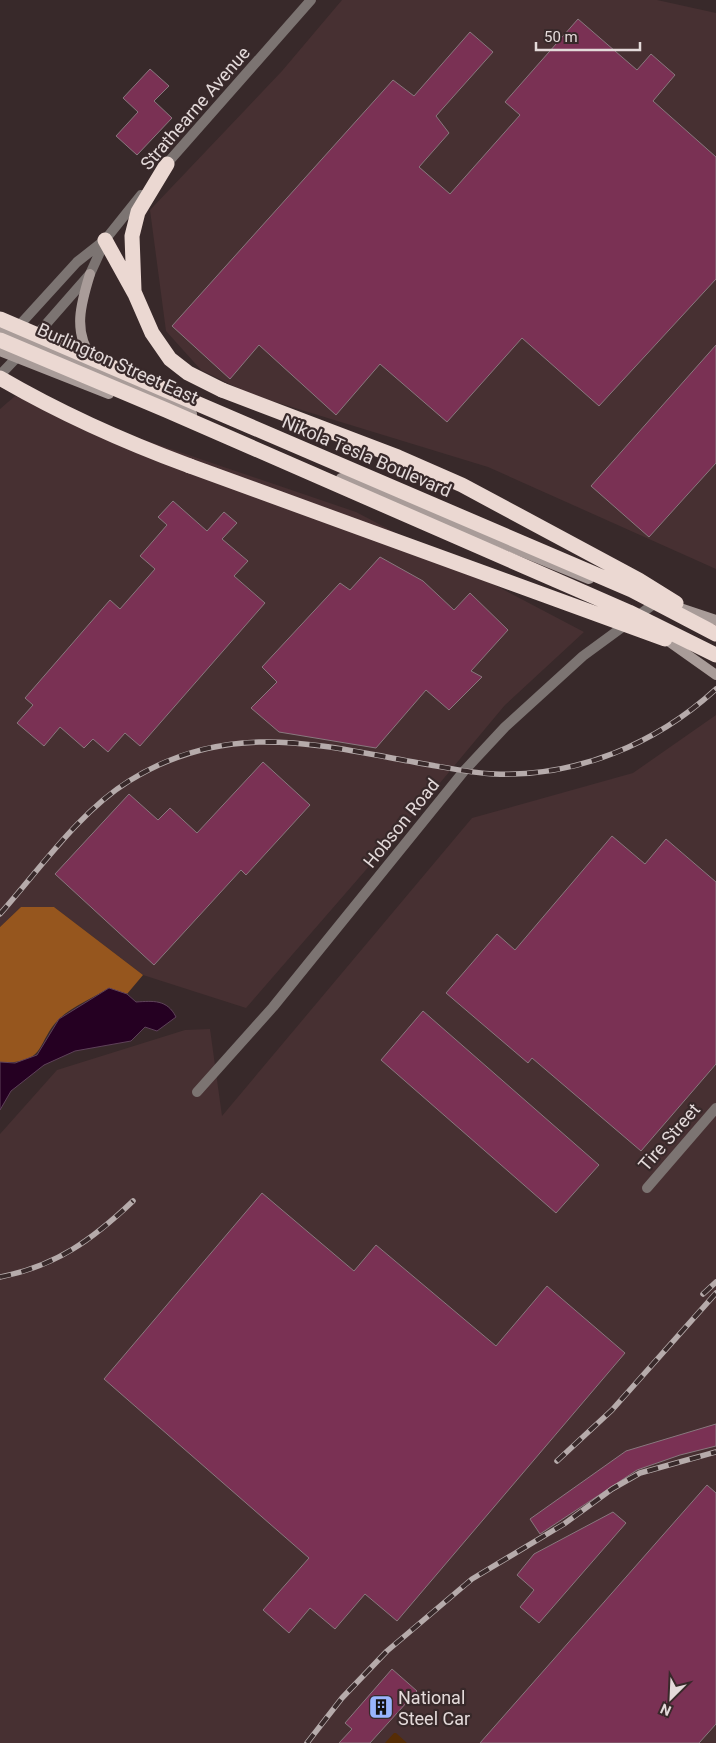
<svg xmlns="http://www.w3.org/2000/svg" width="716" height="1743" font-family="Roboto,sans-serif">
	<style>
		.built { fill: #473032 }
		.green { fill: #562d06 }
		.forest { fill: #96561e }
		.water { fill: #250022; stroke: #5e4159 }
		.building { fill: #7a3154; stroke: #89787e }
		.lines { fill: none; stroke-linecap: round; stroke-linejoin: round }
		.minor { stroke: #7c7472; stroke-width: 10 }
		.tertiary { stroke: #7c7472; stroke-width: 10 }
		.secondary { stroke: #a99c99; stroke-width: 10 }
		.motorway { stroke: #ebd8d2; stroke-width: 15 }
		.rail-casing { stroke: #b6abab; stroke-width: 5.5 }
		.rail { stroke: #38292a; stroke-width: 4; stroke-dasharray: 11; stroke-linecap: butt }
		.motorway-bridge { stroke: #ebd8d2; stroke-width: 15 }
		.labels { text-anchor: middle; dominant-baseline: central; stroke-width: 4.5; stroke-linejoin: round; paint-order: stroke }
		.street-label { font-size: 18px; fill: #e4dada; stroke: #38292a }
		.poi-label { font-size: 18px; fill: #e4dada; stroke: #38292a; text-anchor: start }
	</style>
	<rect width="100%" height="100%" fill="#38292a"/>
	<path class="built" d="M342,0H657L716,13V569L488,467L252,395L201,370L166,331L150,210L282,71Z
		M15,396L356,512L584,632L505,705L404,826L246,1008L143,975L54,907H21L0,927V409Z
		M716,715V1743H0V1134L57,1070L185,1030L210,1029L222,1116L472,818L633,773Z"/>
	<path class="green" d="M394,1733H396L407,1743H385Z"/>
	<path class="forest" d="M21,907H54L143,975L127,994L109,988C95,997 71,1007 59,1019C36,1042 47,1065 0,1062V927Z"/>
	<path class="water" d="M109,988L127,994L136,1002C153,1001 167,999 176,1017L157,1031L145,1027L131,1041L75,1051L44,1065L11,1091L0,1110V1062L15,1063L37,1055L59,1019Z"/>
	<path class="building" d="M578,19L637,70L651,54L675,75L653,101L716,157V279L599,406L522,338L447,422L380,364L336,415L259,345L230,379L172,326L393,80L414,96L470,32L493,52L436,116L449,133L419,167L450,194L520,115L505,102Z
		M150,69L169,86L154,101L172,118L137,155L116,136L138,112L123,98Z
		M716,345V463L649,537L591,486Z
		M173,501L207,531L224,512L237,523L222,539L248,561L234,576L265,603L140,746L125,733L108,752L93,739L84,748L60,727L44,746L17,723L33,705L25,698L110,600L120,609L155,569L140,556L167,525L158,517Z
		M380,557L423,581L454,610L470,593L508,630L471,671L482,677L449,710L426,690L376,748L279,732L251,708L277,682L262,667L340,583L350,590Z
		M263,762L310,805L246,875L241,870L154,965L55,874L129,794L158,820L170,808L197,833Z
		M612,836L645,864L666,839L716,882V1064L641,1151L532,1058L528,1063L446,993L497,934L515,950Z
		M423,1011L599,1165L556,1213L381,1060Z
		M262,1193L354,1271L376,1245L496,1346L547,1286L625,1353L397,1621L365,1594L335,1629L310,1608L289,1633L263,1610L309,1558L104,1379Z
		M716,1424V1446L680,1455L637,1470L540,1534L530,1519L626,1451Z
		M707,1485L716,1493V1724L699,1743H480Z
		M613,1512L626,1523L539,1623L520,1607L534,1590L517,1575L534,1554Z
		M392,1669L417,1691L370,1743H339L352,1729L345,1723Z"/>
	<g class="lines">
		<path class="minor" d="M197,1092L273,1007L464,771L505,727L583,656L658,601
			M647,1188L716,1108"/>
		<path class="tertiary" d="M163,168L311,0
			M15,330L77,262L105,240L141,195
			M33,339L90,274L105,241
			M0,375L22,352"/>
		<path class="secondary" d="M90,274C81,303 72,333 93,359
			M0,328L122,381L192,414
			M0,351L109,394
			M341,478L589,579
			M677,607L716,620
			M661,636L716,675"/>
		<path class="motorway" d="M105,240L135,294L152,333L170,359L188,373L222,390
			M134,290L132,236L138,212L167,164
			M0,378C60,413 125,442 190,466"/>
		<defs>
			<path id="rail" d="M0,914C39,870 79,812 129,781C227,720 314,744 419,763C444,767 470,773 495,774C577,777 656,744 716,689
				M0,1277C56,1266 92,1240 133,1201
				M703,1294L716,1282
				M557,1461L612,1410L716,1293
				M307,1743L342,1698L387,1651L472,1579L564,1524L612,1489L640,1473L716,1452"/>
		</defs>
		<use href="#rail" class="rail-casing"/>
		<use href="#rail" class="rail"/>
		<path class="motorway-bridge" d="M0,319L632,590L716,634
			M0,340L166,410L629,612L716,655
			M222,390L398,457L462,485L639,580L676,603
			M190,466L665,639"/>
	</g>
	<defs>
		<symbol id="building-square" viewBox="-11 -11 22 22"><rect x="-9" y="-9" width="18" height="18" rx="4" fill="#98b5fd" stroke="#38292a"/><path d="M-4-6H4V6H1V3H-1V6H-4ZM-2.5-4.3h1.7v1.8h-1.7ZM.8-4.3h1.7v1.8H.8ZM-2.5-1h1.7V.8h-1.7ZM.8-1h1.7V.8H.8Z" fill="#111"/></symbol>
	</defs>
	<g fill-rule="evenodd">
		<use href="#building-square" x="367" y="1693" width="28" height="28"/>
	</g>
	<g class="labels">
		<g class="street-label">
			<text transform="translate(195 108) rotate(-49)">Strathearne Avenue</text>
			<text transform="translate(118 363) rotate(24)">Burlington Street East</text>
			<text transform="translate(367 456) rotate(23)">Nikola Tesla Boulevard</text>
			<text transform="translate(401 823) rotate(-51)">Hobson Road</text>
			<text transform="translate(669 1137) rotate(-49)">Tire Street</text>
		</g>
		<g class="poi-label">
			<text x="398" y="1697">National<tspan x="398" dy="21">Steel Car</tspan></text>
		</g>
	</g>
	<g transform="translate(671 1698) rotate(204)" stroke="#38292a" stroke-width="4" paint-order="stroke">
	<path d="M0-4L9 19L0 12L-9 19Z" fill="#e4dada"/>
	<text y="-8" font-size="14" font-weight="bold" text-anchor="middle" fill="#e4dada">N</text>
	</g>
	<path d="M536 42v8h104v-8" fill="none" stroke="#e4dada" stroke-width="2.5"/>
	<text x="544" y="42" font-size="15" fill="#e4dada" stroke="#38292a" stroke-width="4" paint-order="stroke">50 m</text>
</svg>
